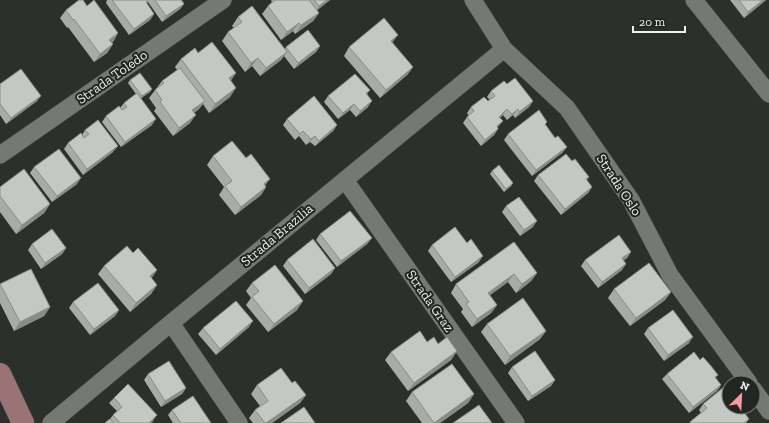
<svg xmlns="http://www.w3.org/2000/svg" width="769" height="423" font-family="'Zilla Slab',serif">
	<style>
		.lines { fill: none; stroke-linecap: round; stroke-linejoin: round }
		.street-casing { stroke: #494b48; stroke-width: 18 }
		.secondary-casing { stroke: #494b48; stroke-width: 23 }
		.street { stroke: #767875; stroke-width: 17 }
		.secondary { stroke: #9b7376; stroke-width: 22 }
		.wall { fill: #a9aba8 }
		.shaded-wall { fill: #898b88 }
		.building { fill: #c4c7c3; stroke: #898b88 }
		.labels { text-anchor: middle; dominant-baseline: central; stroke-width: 4; stroke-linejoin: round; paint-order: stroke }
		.street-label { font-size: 14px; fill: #edefed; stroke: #232522 }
	</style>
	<rect width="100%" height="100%" fill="#2d2f2c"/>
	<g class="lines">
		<defs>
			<path id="street" d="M473,0L504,49L567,108L631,200L670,275L749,383
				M694,0L769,94
				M0,155L223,0
				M345,180L516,423
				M171,323L239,423
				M753,389L769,411
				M51,423L171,323L504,49"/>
			<path id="secondary" d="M0,374L23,423"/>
		</defs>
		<use href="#street" class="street-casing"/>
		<use href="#secondary" class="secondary-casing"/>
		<use href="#street" class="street"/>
		<use href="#secondary" class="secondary"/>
	</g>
	<path class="wall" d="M107,0H182L184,4L180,9L162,22L148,2L147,3L154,14L150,20L129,35L106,3Z
		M271,0H330L317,10L319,13L313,21L295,34L293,31L281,40L262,14L268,6L272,2Z
		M730,0H766L744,18Z
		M87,6L118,33L113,42L111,43L113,44L107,53L94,62L68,27L67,28L60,18L66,10Z
		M238,17L285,49L286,47L320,46L316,52L294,69L284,56L281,60L260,76L252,66L245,72L222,41L228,32L234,28L232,26Z
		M392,43L413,67L407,75L380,98L344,56L349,47Z
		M198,53L236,73L230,81V97L209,113L203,104L199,109L194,113L190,123L173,136L154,111L156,108L149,98L162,81L177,70L175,67L181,59Z
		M130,80L152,89L150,92L141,98L152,125L121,147L102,122L106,116L120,108L124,103L136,94L128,83Z
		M0,84L37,101L6,124L0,115Z
		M507,84L533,101L529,107L515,118L513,115L507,120L503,115L500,118L498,127V129L494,135L481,146L463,123L467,117L469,116L467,113L471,107L488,101L490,100L487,97L491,91Z
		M370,90L367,94L368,107L356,117L350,110L338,119L324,102L328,96Z
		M287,119L337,125L333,131L315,146L310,142L306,145L299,136L295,140L283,125Z
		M547,122L545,125L555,138L567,147L562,153L532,176L504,140L508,134Z
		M85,130L113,152L83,175L64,149L68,143L82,135Z
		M213,156L266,187L261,195L235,215L219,195L224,187L207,165Z
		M34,167L77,184L52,202L30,173Z
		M492,171L513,183L511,186L504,192L490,174Z
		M538,175L589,177L587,180L592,187L588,193L561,215L534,181Z
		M0,187L50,204L44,213L16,234L0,212Z
		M506,206L533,227L520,236L502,212Z
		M320,234L372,238L367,244L337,267L316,240Z
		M514,242L537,273L531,281L516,293L508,282L490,295L497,305L491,313L472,327L461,312L463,309L451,293L456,284Z
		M467,243L479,262L451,282L428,251L432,245Z
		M32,244L66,248L62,254L41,269L28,250Z
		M631,252L627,258L624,260L622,270L598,288L581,266L585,260Z
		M133,253L157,270L151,278L157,285L151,294L130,312L98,274L104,266Z
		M287,260L335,268L331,274L305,294L283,266Z
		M252,283L303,301L297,310L268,332L246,305L251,298L246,291Z
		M0,284L50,307L44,316L14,331L0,303Z
		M614,289L671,292L665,300L630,326L608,298Z
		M73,302L119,310L115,316L90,335L69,308Z
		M487,324L546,331L540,339L505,365L481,332Z
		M249,327L216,355L198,334L203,328Z
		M648,328L689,343L664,361L644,334Z
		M427,342L438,344L457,351L451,360L408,391L385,360L391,352Z
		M700,360L718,375L715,378L721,385L717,391L689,413L662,379L667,374Z
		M512,367L555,380L551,386L528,401L508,373Z
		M148,374L186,388L182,394L161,407L144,380Z
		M292,383L306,395L300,403L272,423H253L249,418L255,410L260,406L251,394L257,385Z
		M412,392L474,394L468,403L440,423H422L406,401Z
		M114,398L153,421L151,423H105L110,419L113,415L117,411L109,403Z
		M703,404L749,419L746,423H689L701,413L699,410Z
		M172,410L211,423H173L168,415Z"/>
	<path class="shaded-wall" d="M327,0H330L315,12L319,6Z
		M763,0H766L744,18L748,12Z
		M184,4L180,9L162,22L166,16Z
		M319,13L313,21L295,34L301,25Z
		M154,14L150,20L129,35L134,29Z
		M299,23L293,31L281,40L287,32Z
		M118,33L113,42L103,48L109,40Z
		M398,35L392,43L391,41Z
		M113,44L107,53L94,62L100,54Z
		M320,46L316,52L294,69L298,63Z
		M287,52L281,60L260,76L266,68Z
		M258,58L252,66L245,72L251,63Z
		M413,67L407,75L380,98L386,90Z
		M236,73L230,82L229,78Z
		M236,88L230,97L209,113L215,104Z
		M152,89L150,92L140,99L142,96Z
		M41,96L37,101L6,124L11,118Z
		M205,101L199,109L187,118L192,110Z
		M372,101L368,107L356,117L360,111Z
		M533,101L529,107L515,118L519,112Z
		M354,104L350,110L338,119L343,113Z
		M507,109L503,115L495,123L499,117Z
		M518,109L513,115L507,120L512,114Z
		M196,115L190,123L173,136L179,128Z
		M156,119L152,125L121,147L125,142Z
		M503,121L498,127L492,132L497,126Z
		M337,125L333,131L315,146L319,141Z
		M498,129L494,135L481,146L485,140Z
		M315,136L310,142L306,145L311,139Z
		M118,146L113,152L83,175L87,169Z
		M567,147L562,153L532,176L536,170Z
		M81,178L77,184L52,202L57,196Z
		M270,179L264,187V184Z
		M513,183L511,186L504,192L506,189Z
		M266,187L261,195L235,215L241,207Z
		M592,187L588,193L561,215L565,209Z
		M50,204L44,213L16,234L22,225Z
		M537,221L533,227L520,236L524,230Z
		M372,238L367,244L337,267L341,261Z
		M66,248L62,254L41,269L45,263Z
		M631,252L627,258L618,264L622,258Z
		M483,256L479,262L451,282L455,277Z
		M626,264L622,270L598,288L602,282Z
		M335,268L331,274L305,294L309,288Z
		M157,270L151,279L150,276Z
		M537,273L531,281L516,293L522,284Z
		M514,274L508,282L482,301L488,293Z
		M157,285L151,294L130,312L136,303Z
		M671,292L665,300L630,326L636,318Z
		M303,301L297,310L268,332L274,324Z
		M497,305L491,313L472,327L477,319Z
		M50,307L44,316L14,331L20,322Z
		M119,310L115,316L90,335L94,329Z
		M253,321L249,327L216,355L220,349Z
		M546,331L540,339L505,365L510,356Z
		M693,337L689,343L664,361L668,355Z
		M457,351L451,360L408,391L414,383Z
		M555,380L551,386L528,401L532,396Z
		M721,385L717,391L689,413L693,407Z
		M186,388L182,394L161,407L165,401Z
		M474,394L468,403L440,423H434Z
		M306,395L300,403L272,423H266Z
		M157,415L153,421L151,423H149Z"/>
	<path class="building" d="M79,0H83L87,6L94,0L118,33L109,40L113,44L100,54L74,19L73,20L66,10Z
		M112,0H149L146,2L154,14L134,29Z
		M155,0H181L184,4L166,16Z
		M275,0H309L319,13L301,25L299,23L287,32L268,6Z
		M314,0H327L319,6Z
		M739,0H763L748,12Z
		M252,6L287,52L266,68L258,58L251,63L228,32L242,22L238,17Z
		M384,18L398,35L391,41L413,67L386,90L349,47Z
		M308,30L320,46L298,63L286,47Z
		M212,42L236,73L229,78L236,88L215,104L181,59L195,48L198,53Z
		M180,68L205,101L192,110L196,115L179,128L160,102L162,100L155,90L164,83L162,81Z
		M21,69L41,96L11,118L0,104V84Z
		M140,73L152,89L142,96L130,80Z
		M355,74L370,90L366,93L372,101L360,111L354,104L343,113L328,96Z
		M515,78L533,101L519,112L518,109L512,114L507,109L499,117L503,121L497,126L498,129L485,140L467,117L474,111L471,107L484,97L488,101L495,96L491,91L504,81L507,84Z
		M137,93L156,119L125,142L106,116L119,106L122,110L127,107L124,103Z
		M314,96L337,125L319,141L315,136L311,139L303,131L300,134L287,119Z
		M539,110L547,122L545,124L555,138L558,136L567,147L536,170L508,134Z
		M98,120L118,146L87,169L68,143L81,133L84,138L89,134L85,130Z
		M232,141L246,158L251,154L270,179L264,184L266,187L241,207L225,186L232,181L213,156Z
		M59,149L81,178L57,196L34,167Z
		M566,154L572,161L575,159L589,177L586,179L592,187L565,209L538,175Z
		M499,165L513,183L506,189L492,171Z
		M24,169L50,204L22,225L0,196V187Z
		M519,197L537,221L524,230L506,206Z
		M350,211L372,238L341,261L320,234Z
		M455,227L467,243L471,239L483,256L455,277L432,245Z
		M52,229L66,248L45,263L32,244Z
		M619,235L631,252L622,258L626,264L602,282L585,260Z
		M313,239L335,268L309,288L287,260Z
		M514,242L537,273L522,284L514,274L488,293L497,305L477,319L466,304L469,302L456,284Z
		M127,246L133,253L138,248L157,270L150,276L157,285L136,303L104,266Z
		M649,263L671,292L636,318L614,289Z
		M275,265L303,301L274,324L252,297L259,291L252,283Z
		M31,269L50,307L20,322L0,284Z
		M98,283L119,310L94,329L73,302Z
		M523,298L546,331L510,356L487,324Z
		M236,301L253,321L220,349L203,328Z
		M673,310L693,337L668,355L648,328Z
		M420,331L427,342L434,337L438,344L447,337L457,351L414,383L391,352Z
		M535,351L555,380L532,396L512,367Z
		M694,352L700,360L703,357L711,366L718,375L715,377L721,385L693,407L667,374Z
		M169,361L186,388L165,401L148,374Z
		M452,364L474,394L434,423L412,392Z
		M281,368L292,383L295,381L306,395L266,423H265L255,410L268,401L257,385Z
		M128,384L157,415L149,423H120L113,415L122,407L114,398Z
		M724,387L729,394V407H740L749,419L744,423H691L690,422L707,408L703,404Z
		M193,396L211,423H181L172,410Z
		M479,405L492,423H453Z
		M304,407L315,423H281Z
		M110,419L113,423H105Z"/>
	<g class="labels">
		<g class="street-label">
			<text transform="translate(112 77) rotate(-35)">Strada Toledo</text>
			<text transform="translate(619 185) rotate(57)">Strada Oslo</text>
			<text transform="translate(277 235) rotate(-40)">Strada Brazilia</text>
			<text transform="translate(430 301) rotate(55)">Strada Graz</text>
		</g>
	</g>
	<g transform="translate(741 395) rotate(24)"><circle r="19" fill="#232522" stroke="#747673"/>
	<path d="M0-3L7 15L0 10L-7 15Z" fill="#f49aa1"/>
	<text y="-6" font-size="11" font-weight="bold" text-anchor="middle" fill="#edefed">N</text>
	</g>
	<path d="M633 26v6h52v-6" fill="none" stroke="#edefed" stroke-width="2"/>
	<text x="639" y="26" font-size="12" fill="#edefed" stroke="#232522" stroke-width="3" paint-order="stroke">20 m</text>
</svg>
